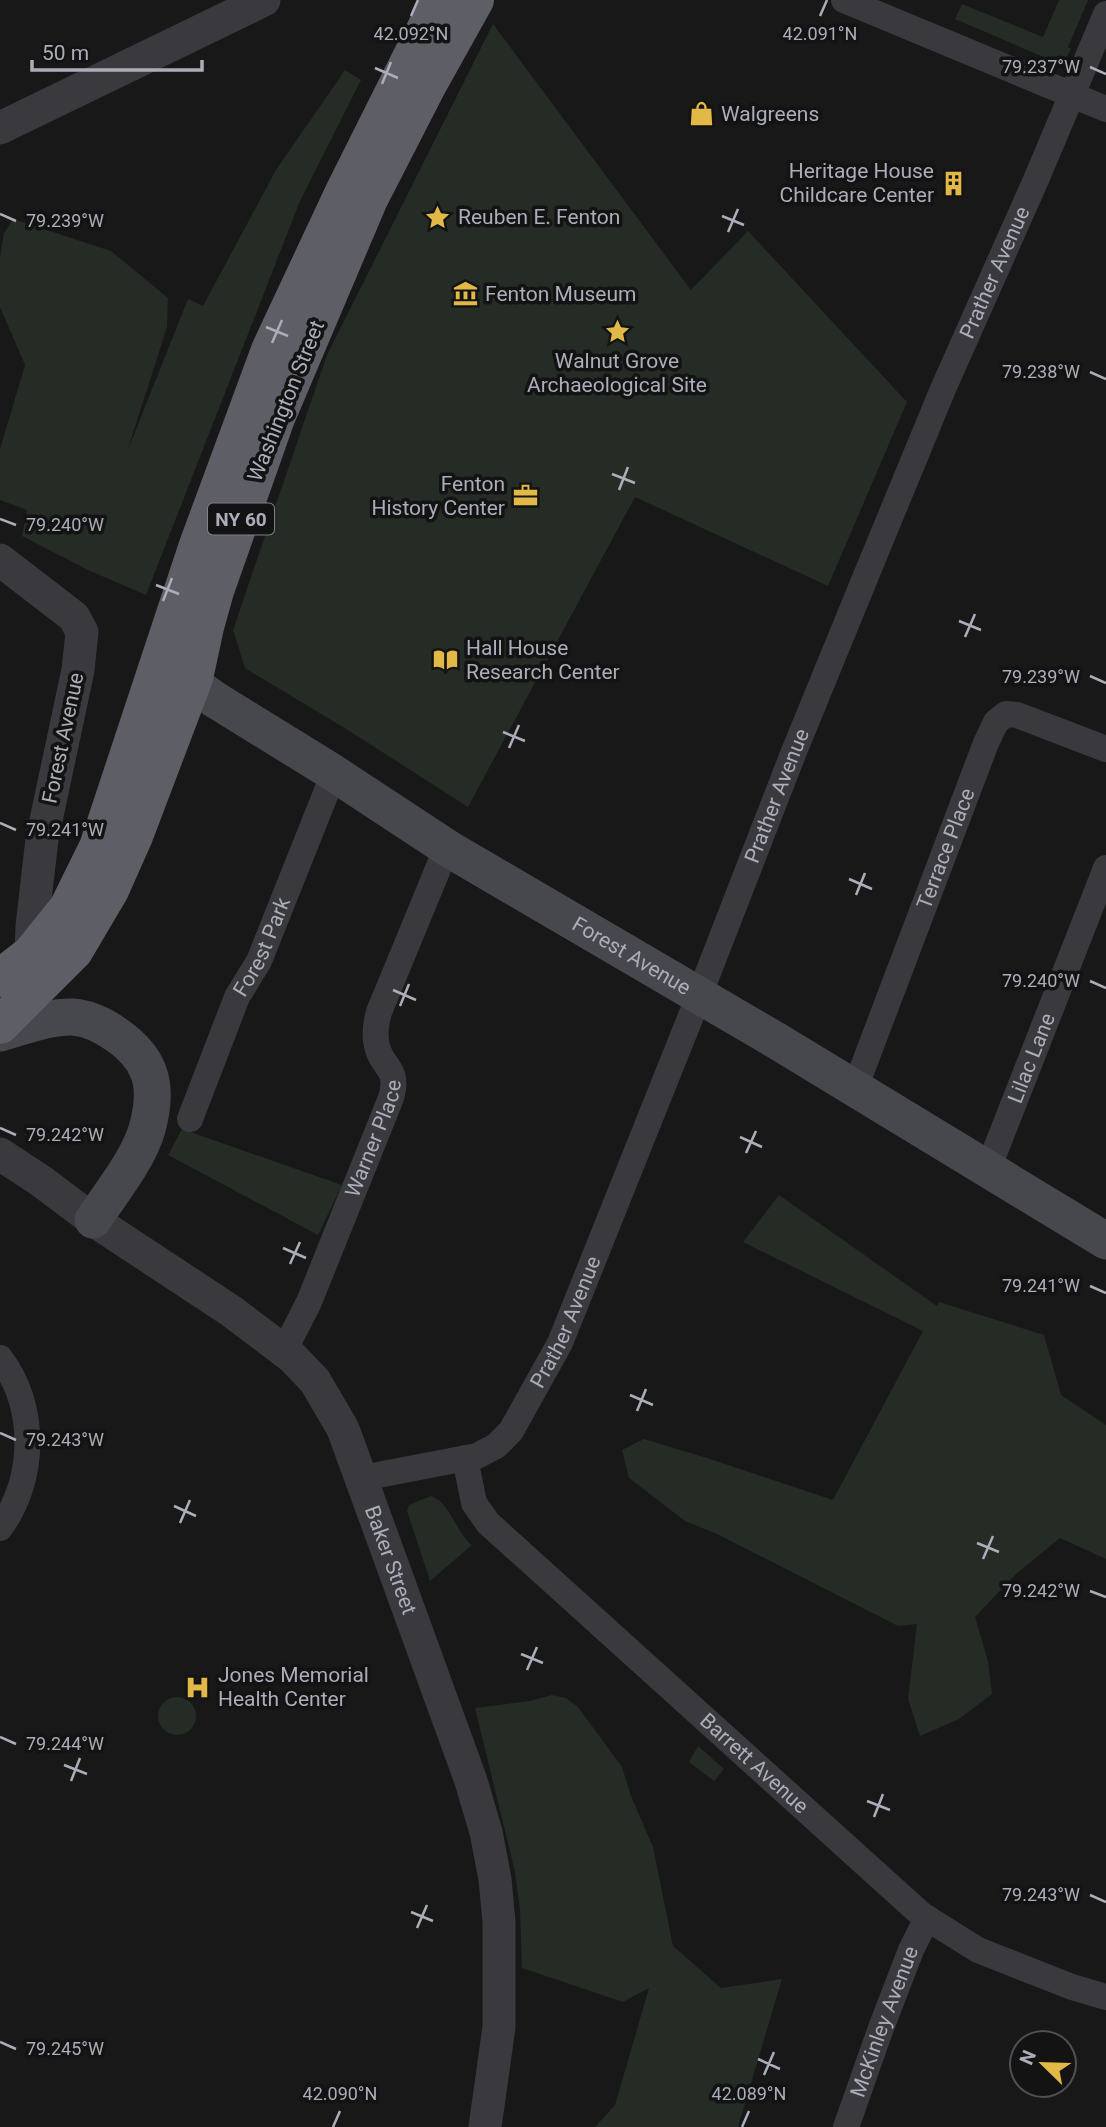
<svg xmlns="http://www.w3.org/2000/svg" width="1106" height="2127" font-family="Roboto,sans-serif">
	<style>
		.green { fill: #242c25 }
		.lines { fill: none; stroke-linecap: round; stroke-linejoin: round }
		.minor { stroke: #39393e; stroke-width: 26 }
		.tertiary { stroke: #39393e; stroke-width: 33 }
		.secondary { stroke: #47484e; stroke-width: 37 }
		.trunk { stroke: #5d5e66; stroke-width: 38 }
		.ticks { fill: none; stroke: #abaeb8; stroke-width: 2.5 }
		.labels { text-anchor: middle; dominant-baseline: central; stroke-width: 7; stroke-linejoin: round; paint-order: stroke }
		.shield { fill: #131314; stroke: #7d8087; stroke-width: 2 }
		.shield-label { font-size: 19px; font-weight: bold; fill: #abaeb8 }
		.poi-label { font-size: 21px; fill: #abaeb8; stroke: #131314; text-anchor: start }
		.street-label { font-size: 21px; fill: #abaeb8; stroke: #131314 }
		.ticks-label { font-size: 18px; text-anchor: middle; fill: #abaeb8; stroke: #131314; stroke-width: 7; stroke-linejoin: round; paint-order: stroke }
	</style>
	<rect width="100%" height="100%" fill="#181819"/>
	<path class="green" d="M1059,0H1088L1068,47L1071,49L1062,65L955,19L962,4L1043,37Z
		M493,24L691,290L748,231L907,402L828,586L635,497L468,807L351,732L245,668L233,630L327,355Z
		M345,70L361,80L300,201L146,595L88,570L22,536L27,510L0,500V449L25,365L0,307V258L4,233L13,219L111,251L168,298L167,327L127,452L188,299L203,306L276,170Z
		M182,1129L342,1185L318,1235L168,1155Z
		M779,1195L937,1306L939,1302L1044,1335L1061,1395L1106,1425V1559L1060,1538L1016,1574L975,1617L988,1661L992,1694L959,1719L920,1736L908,1699L917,1624L898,1626L717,1534L685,1521L629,1478L622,1450L644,1439L707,1458L833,1500L923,1331L743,1242Z
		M431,1496C451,1503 454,1530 472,1545L430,1581L407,1511L409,1505Z
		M552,1695L566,1698L578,1707L622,1767L631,1796L653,1847L673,1946L721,1988L782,1979L738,2127H595L615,2105L649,1988L623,2002L522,1968L520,1910L515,1872L475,1708L530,1701Z
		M158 1716a19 19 0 1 1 38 0a19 19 0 1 1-38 0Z
		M698,1746L724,1769L714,1781L689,1762Z"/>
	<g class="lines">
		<g class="minor">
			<path d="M844,0L1106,109"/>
			<path id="s1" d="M855,1088L986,743L996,722L1006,714L1017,715L1106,749"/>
			<path id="s2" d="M190,1119L237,997L259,961L334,773"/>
			<path id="s3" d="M988,1169L1106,868"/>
			<path id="s4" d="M284,1351L309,1302L391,1098C400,1067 382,1069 377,1046C374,1035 376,1023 379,1012L447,847"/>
			<path d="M0,1358C37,1406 36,1479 0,1528"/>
			<path id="s5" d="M465,1458L474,1503L488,1523L922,1915L978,1950L1072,1987L1106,1997"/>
			<path id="s6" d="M362,1478L477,1456L496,1446L511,1431L560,1343L699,996L793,754L863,583L943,389L1035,182L1106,14"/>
			<path id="s7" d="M846,2127L881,2028L911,1950L927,1918"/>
		</g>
		<g class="tertiary">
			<path d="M0,128L264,0"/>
			<path d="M0,560L74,617L82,632L78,670L42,839L32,926L31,954"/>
			<path id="s8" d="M0,1154L41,1181L93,1220L231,1311L292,1357L315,1381L343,1429L471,1781L486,1832L495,1879L499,1922V2027L485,2127"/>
		</g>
		<g class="secondary">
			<path id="s9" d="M165,669L192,683L214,699L329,770L449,849L777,1041L1106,1241"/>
			<path d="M0,1033C23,1027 48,1016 73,1017C100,1019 138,1045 148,1071C155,1088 152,1111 147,1129C138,1160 111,1193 93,1220"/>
		</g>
		<path class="trunk" d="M0,978L31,954L68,908L98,847L198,545L270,350L343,194L440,0
			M0,1025L74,951L110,890L134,836L194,678L205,627L215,591L276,418L369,199L427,86L475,0"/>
	</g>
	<path class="ticks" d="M411,16L418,0M820,16L827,0M1090,67L1106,74M375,68L398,78M382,84L391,62M0,214L16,221M722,216L744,225M728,232L738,209M266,327L288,336M272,343L282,320M1090,372L1106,379M612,474L635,483M619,490L628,467M0,519L16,525M156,585L179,594M163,601L172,578M959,621L981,630M965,637L975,614M1090,676L1106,683M503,732L525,741M509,748L519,725M0,823L16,830M849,879L872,889M856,895L865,873M1090,981L1106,988M393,990L416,1000M400,1006L409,984M0,1128L16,1135M740,1137L762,1147M746,1153L756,1131M283,1248L306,1258M290,1264L300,1242M1090,1286L1106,1293M630,1395L653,1405M637,1411L646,1389M0,1433L16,1440M174,1506L196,1516M180,1523L190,1500M977,1543L999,1552M983,1559L993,1536M1090,1591L1106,1597M521,1654L543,1663M527,1670L537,1647M0,1737L16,1744M64,1765L87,1774M71,1781L80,1758M867,1801L890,1810M874,1817L883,1794M1090,1895L1106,1902M411,1912L433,1921M417,1928L427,1905M0,2042L16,2049M758,2059L780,2069M764,2075L774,2052M333,2127L340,2111M742,2127L749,2111"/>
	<defs>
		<symbol id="shop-bare" viewBox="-9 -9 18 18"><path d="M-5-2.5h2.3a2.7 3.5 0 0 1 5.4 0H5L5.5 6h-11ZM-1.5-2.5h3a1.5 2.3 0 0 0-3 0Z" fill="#e2b947" stroke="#131314" stroke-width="2.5" paint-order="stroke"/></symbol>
		<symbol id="building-bare" viewBox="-9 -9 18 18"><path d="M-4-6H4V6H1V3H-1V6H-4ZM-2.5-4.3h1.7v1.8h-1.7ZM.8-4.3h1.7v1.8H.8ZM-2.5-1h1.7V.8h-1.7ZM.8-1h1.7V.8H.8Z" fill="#e2b947" stroke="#131314" stroke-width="2.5" paint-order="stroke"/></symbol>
		<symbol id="sight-bare" viewBox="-9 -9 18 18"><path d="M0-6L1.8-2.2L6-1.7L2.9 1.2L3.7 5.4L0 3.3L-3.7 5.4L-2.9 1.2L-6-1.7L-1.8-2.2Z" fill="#e2b947" stroke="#131314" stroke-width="2.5" paint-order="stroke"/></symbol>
		<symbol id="museum-bare" viewBox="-9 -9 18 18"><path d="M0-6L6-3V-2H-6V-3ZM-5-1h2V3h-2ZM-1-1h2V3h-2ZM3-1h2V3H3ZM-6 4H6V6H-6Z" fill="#e2b947" stroke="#131314" stroke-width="2.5" paint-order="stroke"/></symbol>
		<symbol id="office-bare" viewBox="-9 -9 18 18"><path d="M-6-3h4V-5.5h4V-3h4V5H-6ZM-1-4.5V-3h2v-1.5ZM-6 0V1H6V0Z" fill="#e2b947" stroke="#131314" stroke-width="2.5" paint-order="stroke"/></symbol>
		<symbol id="library-bare" viewBox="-9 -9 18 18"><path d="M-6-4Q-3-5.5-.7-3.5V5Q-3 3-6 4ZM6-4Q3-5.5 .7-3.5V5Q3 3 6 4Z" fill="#e2b947" stroke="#131314" stroke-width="2.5" paint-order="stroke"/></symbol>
		<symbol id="hospital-bare" viewBox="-9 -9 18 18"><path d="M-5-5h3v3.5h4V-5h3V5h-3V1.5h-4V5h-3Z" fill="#e2b947" stroke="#131314" stroke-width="2.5" paint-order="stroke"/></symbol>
	</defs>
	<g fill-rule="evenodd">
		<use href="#shop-bare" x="684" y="96" width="35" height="35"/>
		<use href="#building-bare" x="936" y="166" width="35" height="35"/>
		<use href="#sight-bare" x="420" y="200" width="35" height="35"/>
		<use href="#museum-bare" x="448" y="276" width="35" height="35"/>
		<use href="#sight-bare" x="600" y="314" width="35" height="35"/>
		<use href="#office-bare" x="508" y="478" width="35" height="35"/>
		<use href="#library-bare" x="428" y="642" width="35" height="35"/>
		<use href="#hospital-bare" x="180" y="1670" width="35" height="35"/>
	</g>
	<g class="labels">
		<rect class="shield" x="208" y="503.5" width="66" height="31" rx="5"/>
		<g class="shield-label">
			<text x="241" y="519">NY 60</text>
		</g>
		<g class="poi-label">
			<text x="721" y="114">Walgreens</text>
			<text x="934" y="171" text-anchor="end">Heritage House<tspan x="934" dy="24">Childcare Center</tspan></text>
			<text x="458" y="217">Reuben E. Fenton</text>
			<text x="485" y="294">Fenton Museum</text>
			<text x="617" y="361" text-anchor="middle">Walnut Grove<tspan x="617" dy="24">Archaeological Site</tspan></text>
			<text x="505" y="484" text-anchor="end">Fenton<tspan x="505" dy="24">History Center</tspan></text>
			<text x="466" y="648">Hall House<tspan x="466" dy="24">Research Center</tspan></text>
			<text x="218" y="1675">Jones Memorial<tspan x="218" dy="24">Health Center</tspan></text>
		</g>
		<g class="street-label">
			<text stroke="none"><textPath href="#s6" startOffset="1416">Prather Avenue</textPath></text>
			<text transform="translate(286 401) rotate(-68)">Washington Street</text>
			<text transform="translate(63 738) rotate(-78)">Forest Avenue</text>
			<text stroke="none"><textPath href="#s6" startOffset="849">Prather Avenue</textPath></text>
			<text stroke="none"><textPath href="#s1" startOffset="256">Terrace Place</textPath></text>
			<text stroke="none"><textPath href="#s2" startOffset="187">Forest Park</textPath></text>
			<text stroke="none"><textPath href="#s9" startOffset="548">Forest Avenue</textPath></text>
			<text stroke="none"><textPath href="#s3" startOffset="119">Lilac Lane</textPath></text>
			<text stroke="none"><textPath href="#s4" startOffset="231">Warner Place</textPath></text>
			<text stroke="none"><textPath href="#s6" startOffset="282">Prather Avenue</textPath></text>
			<text stroke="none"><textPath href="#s8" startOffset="584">Baker Street</textPath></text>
			<text stroke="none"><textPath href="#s5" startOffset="429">Barrett Avenue</textPath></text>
			<text stroke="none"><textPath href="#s7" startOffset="112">McKinley Avenue</textPath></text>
		</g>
	</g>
	<g class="ticks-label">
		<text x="411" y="40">42.092°N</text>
		<text x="820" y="40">42.091°N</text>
		<text x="1041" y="73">79.237°W</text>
		<text x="65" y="227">79.239°W</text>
		<text x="1041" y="378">79.238°W</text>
		<text x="65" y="531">79.240°W</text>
		<text x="1041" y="683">79.239°W</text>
		<text x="65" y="836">79.241°W</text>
		<text x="1041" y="987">79.240°W</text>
		<text x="65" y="1141">79.242°W</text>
		<text x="1041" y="1292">79.241°W</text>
		<text x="65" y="1446">79.243°W</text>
		<text x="1041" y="1597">79.242°W</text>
		<text x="65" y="1750">79.244°W</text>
		<text x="1041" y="1901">79.243°W</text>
		<text x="65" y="2055">79.245°W</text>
		<text x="340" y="2100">42.090°N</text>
		<text x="749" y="2100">42.089°N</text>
	</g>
	<g transform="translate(1043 2064) rotate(293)"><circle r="33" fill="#131314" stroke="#505156" stroke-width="2"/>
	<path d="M0-5L12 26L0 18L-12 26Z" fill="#e2b947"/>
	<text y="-10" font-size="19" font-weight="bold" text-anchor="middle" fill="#abaeb8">N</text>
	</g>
	<path d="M32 60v10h170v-10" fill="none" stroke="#abaeb8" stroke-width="3.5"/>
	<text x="42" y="60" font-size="21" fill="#abaeb8" stroke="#131314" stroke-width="5" paint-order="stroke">50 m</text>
</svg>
